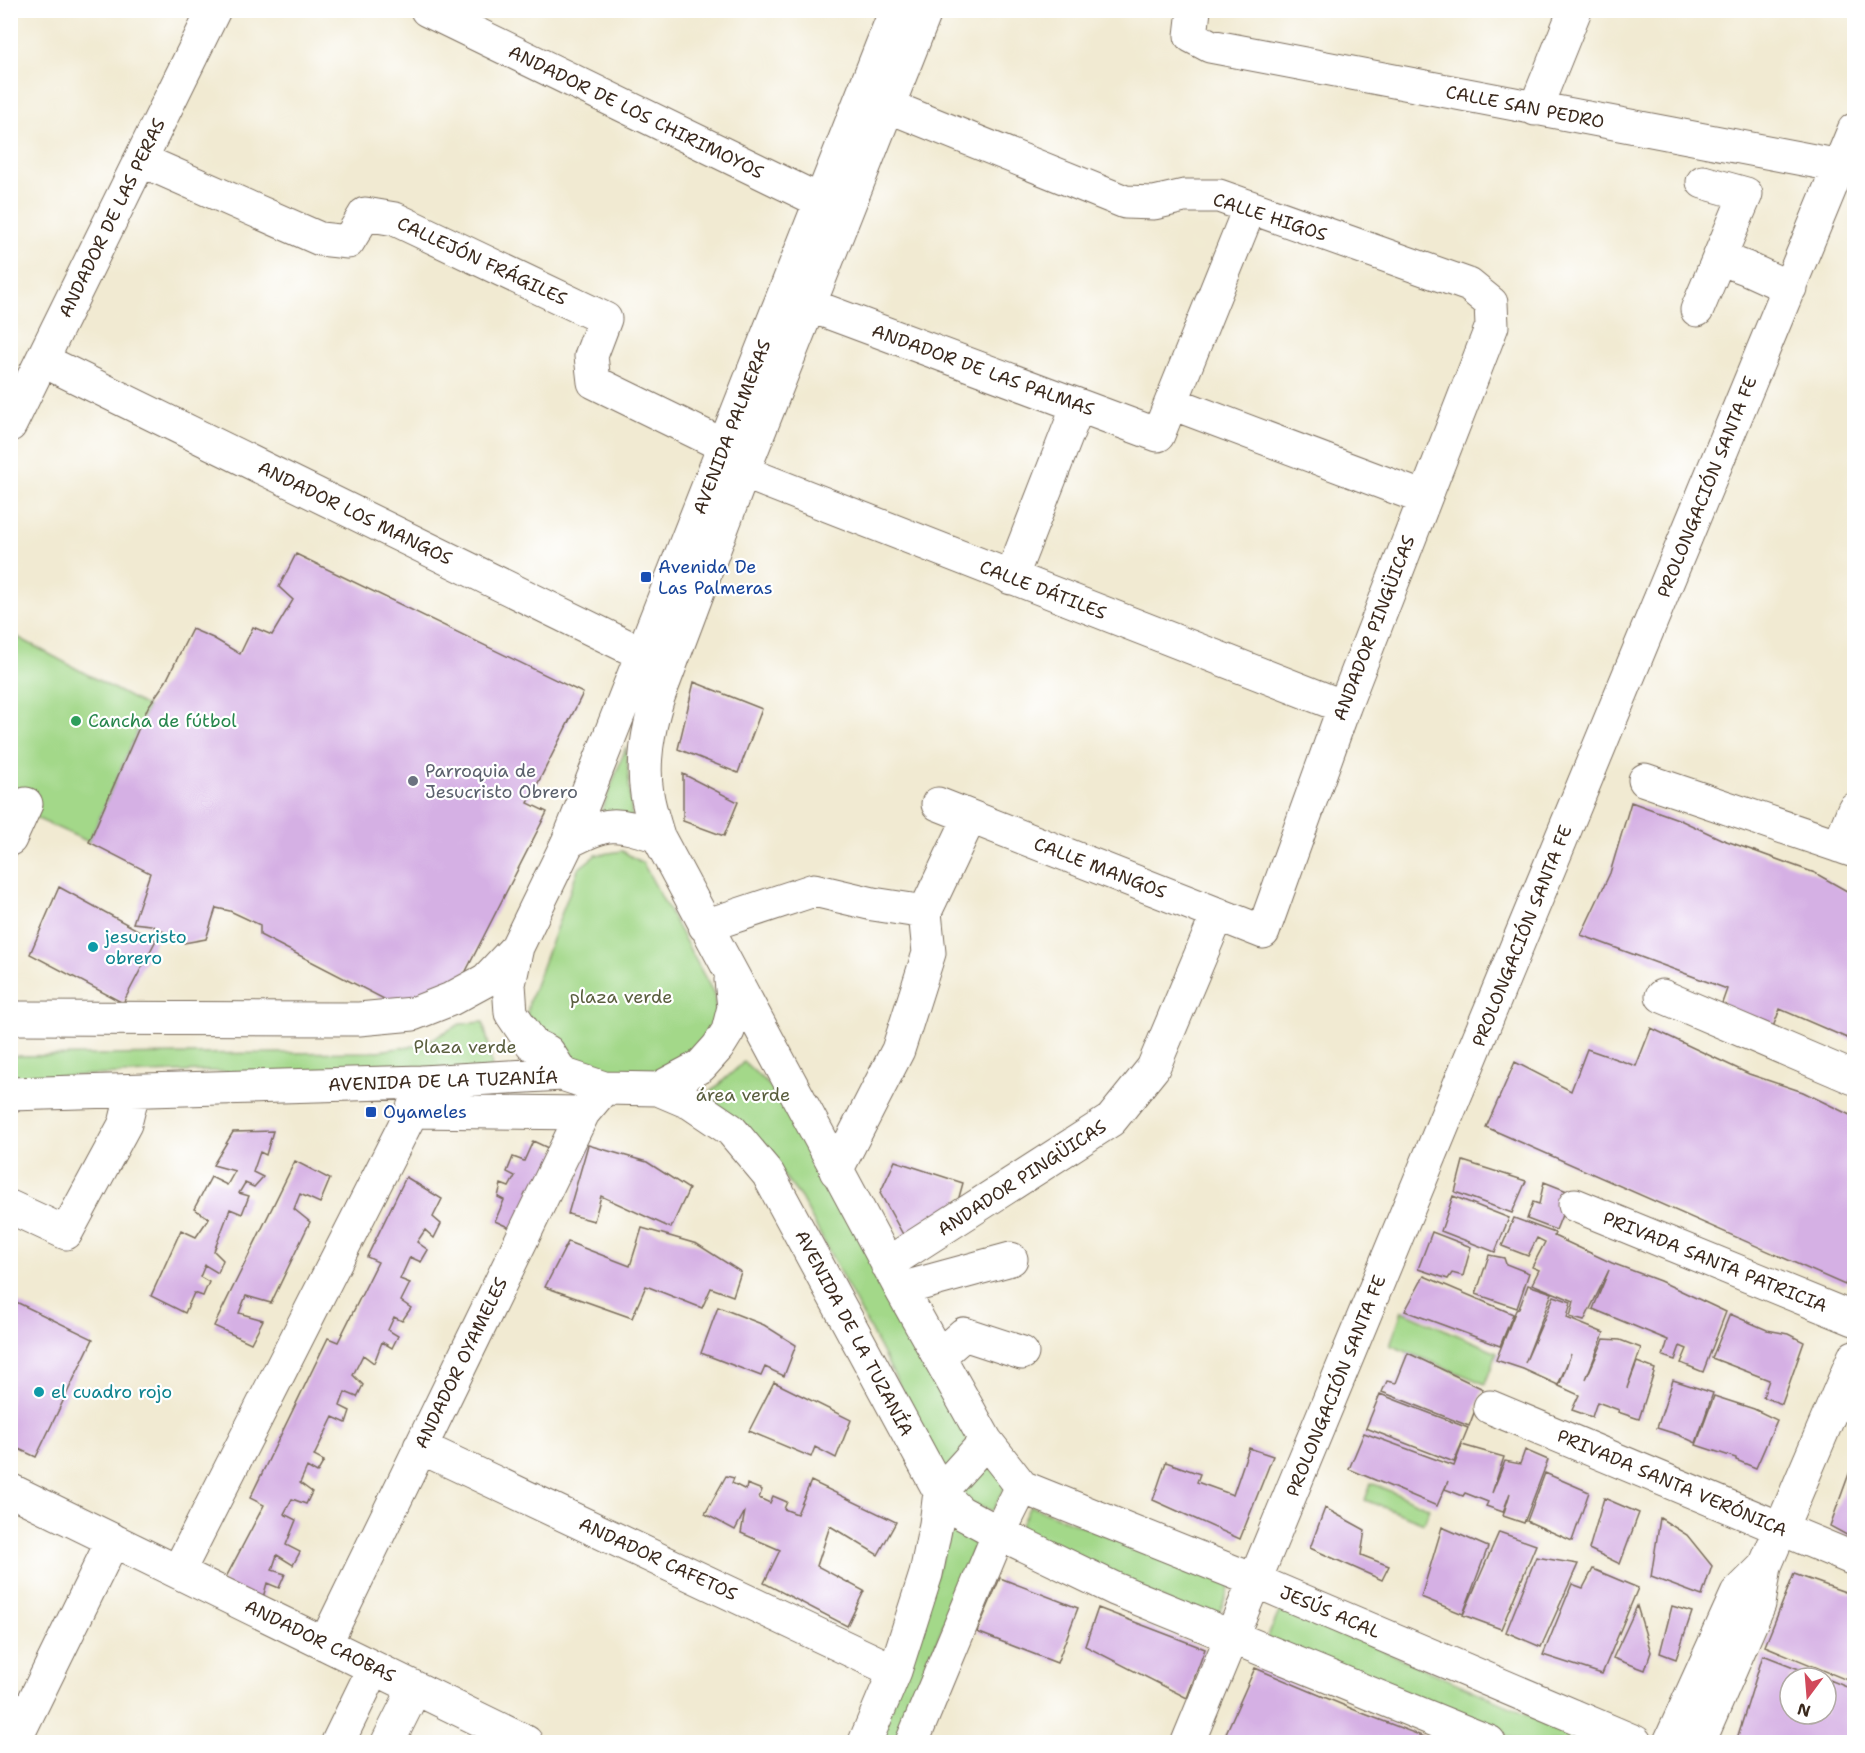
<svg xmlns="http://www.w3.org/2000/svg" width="1865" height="1753" font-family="'Shantell Sans',sans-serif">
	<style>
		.green { fill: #a3d889; stroke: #6f8154; stroke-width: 1.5 }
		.building { fill: #d5b0e4 }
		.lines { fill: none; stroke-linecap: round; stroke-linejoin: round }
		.minor-casing { stroke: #7b6d5d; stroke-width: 35 }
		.minor { stroke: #fff; stroke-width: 33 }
		.transit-dot { fill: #1a4fb4; stroke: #fff; stroke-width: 2 }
		.leisure-dot { fill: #2e9e5b; stroke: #fff; stroke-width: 2 }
		.worship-dot { fill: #6b7280; stroke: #fff; stroke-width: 2 }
		.culture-dot { fill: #0f9aa8; stroke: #fff; stroke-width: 2 }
		.labels { text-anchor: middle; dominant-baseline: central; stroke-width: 4.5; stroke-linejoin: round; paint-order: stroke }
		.street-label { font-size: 18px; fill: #3b2a1e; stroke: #fff }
		.transit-label { font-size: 18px; fill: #164399; stroke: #fff; text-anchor: start }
		.leisure-label { font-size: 18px; fill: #27864d; stroke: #fff; text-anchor: start }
		.worship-label { font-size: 18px; fill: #5b616d; stroke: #fff; text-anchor: start }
		.culture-label { font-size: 18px; fill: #0d838f; stroke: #fff; text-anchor: start }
		.park-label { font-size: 18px; fill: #5a5e3e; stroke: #fff }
	</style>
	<rect width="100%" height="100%" fill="#fff"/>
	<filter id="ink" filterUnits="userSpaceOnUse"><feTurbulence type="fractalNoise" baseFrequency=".0167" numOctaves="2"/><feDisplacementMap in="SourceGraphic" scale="12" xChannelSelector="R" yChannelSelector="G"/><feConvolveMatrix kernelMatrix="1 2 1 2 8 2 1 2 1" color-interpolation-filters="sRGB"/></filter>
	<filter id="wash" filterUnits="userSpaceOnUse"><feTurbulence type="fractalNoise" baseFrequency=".008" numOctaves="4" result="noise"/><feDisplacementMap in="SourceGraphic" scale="24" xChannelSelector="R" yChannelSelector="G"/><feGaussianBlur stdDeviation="1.35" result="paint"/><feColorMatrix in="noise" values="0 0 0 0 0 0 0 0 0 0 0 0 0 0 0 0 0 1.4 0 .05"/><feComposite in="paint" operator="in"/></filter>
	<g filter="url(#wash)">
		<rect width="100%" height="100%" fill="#f1ead2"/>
		<path class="green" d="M10,633L148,707L89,842L11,807Z
			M626,747L632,818H599Z
			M622,851L643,863L714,994L719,1033L658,1089L562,1074L524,1032L529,1002L578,869L596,855Z
			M483,1022L489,1046L492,1069L279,1074L206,1071L11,1078L10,1056L371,1052L421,1045L460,1024Z
			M744,1062L785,1100L981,1437L948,1478L801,1198L746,1128L706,1096Z
			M1402,1311L1497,1352L1485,1384L1390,1345Z
			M984,1462L1007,1482L993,1511L974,1505L959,1491Z
			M1371,1483L1430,1508L1424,1523L1365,1500Z
			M1030,1506L1231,1583L1215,1624L1018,1531Z
			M952,1528L975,1543L898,1742H879Z
			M1282,1606L1590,1742H1522L1267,1638Z"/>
		<g id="blocks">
			<path class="building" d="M296,554L583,693L528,803L547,812L465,973L436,1005L413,1014L260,935V925L230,911L216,908L206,939L184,943L151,925L133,923L150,873L89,842L148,707L166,681L192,629L213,638L240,654L253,627L272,635L293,600L279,587Z
				M694,682L762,709L738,773L678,749Z
				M683,774L738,802L724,836L683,821Z
				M1631,802L1678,819L1721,839L1815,873L1854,895V1041L1780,1009L1773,1027L1721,1006L1727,989L1581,935L1610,873Z
				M59,887L156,940L123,1003L30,954Z
				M1651,1028L1749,1074L1803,1092L1854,1117V1262L1845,1285L1486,1127L1515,1062L1571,1091L1587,1049L1636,1066Z
				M273,1131L266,1155L260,1152L253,1172L263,1177L254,1187L245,1183L239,1193L249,1196L242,1214L230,1209L214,1251L223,1260L218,1273L205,1265L200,1277L209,1282L203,1296L194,1293L185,1313L151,1296L181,1230L196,1237L209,1218L194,1209L211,1177L227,1185L235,1171L213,1165L233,1132Z
				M533,1141L561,1154L521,1233L495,1221L504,1200L498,1197L501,1184L509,1187L515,1176L507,1172L513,1157L524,1161Z
				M588,1145L647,1162L689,1189L671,1228L601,1196L594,1221L568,1214Z
				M295,1161L330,1179L320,1203L300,1194L294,1209L310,1222L271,1303L246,1296L239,1313L263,1320L251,1343L214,1326Z
				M895,1161L963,1183L954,1215L905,1238L880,1193Z
				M1463,1161L1526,1181L1512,1213L1455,1192Z
				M406,1177L442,1199L433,1217L441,1224L434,1238L425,1230L417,1242L428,1250L421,1262L410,1257L400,1279L410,1283L401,1301L411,1308L402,1321L394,1317L388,1330L398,1336L392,1348L382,1342L374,1363L363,1355L353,1375L363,1385L357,1397L345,1392L340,1406L350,1411L346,1423L333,1417L314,1456L324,1461L317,1473L307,1467L300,1483L312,1492L306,1504L292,1499L284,1514L296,1520L286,1545L300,1552L293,1565L277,1555L272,1570L285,1574L279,1588L267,1583L261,1605L223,1583L264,1505L250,1498L328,1338L338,1342L378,1262L367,1257Z
				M1544,1182L1567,1191L1564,1210L1556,1230L1527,1219L1533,1202L1539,1204Z
				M1453,1196L1509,1218L1495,1252L1441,1231Z
				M1514,1218L1555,1233L1554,1236L1612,1263L1660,1281L1726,1312L1703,1372L1681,1363L1687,1349L1680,1346L1675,1360L1663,1356L1668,1340L1593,1309L1609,1270L1584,1321L1570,1317L1574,1301L1532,1284L1539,1270L1532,1267L1545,1242L1537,1238L1528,1256L1502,1246Z
				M642,1228L697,1244L741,1272L733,1296L711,1288L702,1308L646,1286L632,1318L545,1287L568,1242L630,1266Z
				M1432,1232L1471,1247L1463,1276L1452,1273L1448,1279L1418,1269Z
				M1489,1255L1504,1258L1506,1264L1529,1273L1517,1308L1476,1294Z
				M1424,1276L1513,1314L1500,1346L1405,1311Z
				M1528,1285L1552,1293L1525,1363L1554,1296L1571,1302L1567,1318L1604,1333L1586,1379L1604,1339L1620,1340L1641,1348L1627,1388L1637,1362L1655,1369L1639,1419L1618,1412L1619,1410L1597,1402L1592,1417L1572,1410L1579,1395L1559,1386L1571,1354L1558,1385L1523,1369L1496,1360L1516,1310L1519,1309Z
				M10,1299L93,1339L36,1457L10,1445Z
				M718,1307L764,1325L796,1345L784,1376L765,1367L761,1376L701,1353Z
				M1730,1314L1767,1330L1788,1334L1804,1342L1782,1404L1763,1397L1769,1380L1712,1358Z
				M1408,1353L1483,1389L1469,1426L1382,1392L1387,1381L1396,1383Z
				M1673,1380L1713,1393L1696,1443L1679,1435L1657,1428Z
				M774,1382L851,1420L836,1458L815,1447L811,1457L749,1431Z
				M1380,1394L1468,1428L1454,1462L1366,1428Z
				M1714,1396L1754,1409L1777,1420L1756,1468L1736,1460V1458L1696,1445Z
				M1364,1433L1454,1466L1462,1445L1504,1457L1492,1493L1505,1461L1520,1464L1525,1450L1548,1460L1524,1523L1503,1516L1510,1493L1503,1512L1486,1506L1488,1502L1465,1493L1463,1496L1445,1489L1448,1481L1437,1506L1349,1469Z
				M1249,1448L1273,1456L1240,1539L1153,1500L1166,1462L1200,1474L1197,1482L1233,1495Z
				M1854,1460V1539L1830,1526Z
				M1545,1473L1589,1492L1572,1541L1527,1521Z
				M726,1476L734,1478L732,1483L746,1490L747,1484L762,1490L759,1498L770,1503L773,1496L787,1502L784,1509L797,1514L811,1481L896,1522L878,1555L830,1526L817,1566L864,1591L847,1626L764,1583L780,1550L741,1533L745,1511L735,1530L705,1514Z
				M1604,1498L1639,1513L1620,1564L1589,1549Z
				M1325,1508L1365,1530L1361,1555L1389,1566L1382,1580L1310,1548Z
				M1660,1518L1687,1535L1712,1566L1702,1596L1651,1577Z
				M1442,1527L1488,1547L1463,1614L1421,1597Z
				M1499,1532L1536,1545L1501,1629L1463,1615Z
				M1536,1557L1578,1564L1541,1647L1506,1632Z
				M1593,1569L1638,1588L1602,1674L1543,1655L1572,1584L1583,1588Z
				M1794,1574L1851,1594L1854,1590V1683L1765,1646Z
				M1000,1578L1078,1608L1057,1663L977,1632Z
				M1637,1606L1651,1652L1645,1670L1613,1658Z
				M1672,1606L1692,1612L1676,1659L1660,1653Z
				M1098,1608L1205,1649L1187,1698L1085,1646Z
				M1763,1655L1822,1678H1790V1714H1826V1693L1830,1680L1854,1690V1742H1736Z
				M1255,1668L1362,1713L1430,1739L1428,1742H1222Z"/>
		</g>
	</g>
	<g filter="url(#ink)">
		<use href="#blocks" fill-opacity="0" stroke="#7b6d5d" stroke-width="1.5"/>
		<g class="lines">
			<defs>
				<path id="minor" d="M427,10L841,211
					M926,10L743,472L657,700C648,731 642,762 647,794C649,808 654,822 658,836L901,1289L986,1441L1022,1487
					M1194,10L1191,36L1210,46L1840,166
					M888,106L1125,202L1154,203L1184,196H1219L1469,285L1491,303L1492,326L1344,707L1263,932L938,804
					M1535,109L1575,10
					M141,160L320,239L348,242L365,214L395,219L605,319L591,356L594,382L725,446
					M1719,258L1746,268L1790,288
					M809,305L1158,435L1250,207
					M1697,310L1746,194L1703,182
					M42,360L661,663
					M1172,403L1424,498
					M10,425L214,10
					M743,472L1344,707
					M1011,578L1078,406
					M1645,780L1854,851
					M10,839L26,804
					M568,842C608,821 615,822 658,836
					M1839,846L1854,809
					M705,926L814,890L873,904L925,912
					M517,947L509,984L511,1013L532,1044L548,1052L562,1074
					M1662,996L1854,1078
					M10,1018L359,1019L413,1014L451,999L486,980L517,947L568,842L896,10
					M658,1089L701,1066L718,1047L728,1031L734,1007L731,980
					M10,1094L422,1082L562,1074L604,1088L658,1089L691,1103L731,1130L768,1174L940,1492L960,1512L999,1533L1115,1589L1489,1742
					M412,1111L583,1113
					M836,1171L898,1050L929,953L925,912L970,817
					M1575,1205L1854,1319
					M10,1207L66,1233L125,1124L133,1092
					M887,1264L1111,1120L1153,1068L1218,914
					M901,1289L1011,1259
					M939,1356L964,1334L1022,1353
					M1490,1407L1854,1559
					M420,1447L895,1671
					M1022,1487L1256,1581L1635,1742
					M10,1490L526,1742
					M178,1572L412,1111L422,1082
					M325,1644L583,1113L604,1088
					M14,1742L113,1540
					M338,1742L374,1668
					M388,1742L415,1688
					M865,1742L895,1671L926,1574L936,1524L940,1492L986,1441
					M912,1742L999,1533L1022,1487
					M1188,1742L1854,130
					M1670,1742L1737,1594L1765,1566
					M1699,1742L1759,1604L1765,1566L1854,1357"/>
			</defs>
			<use href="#minor" class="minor-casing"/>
			<use href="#minor" class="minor"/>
		</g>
	</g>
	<g class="transit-dot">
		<rect x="640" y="571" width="12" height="12" rx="3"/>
		<rect x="365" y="1106" width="12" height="12" rx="3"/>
	</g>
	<circle class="leisure-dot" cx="76" cy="721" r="6"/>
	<circle class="worship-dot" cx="413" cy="781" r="6"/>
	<g class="culture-dot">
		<circle cx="93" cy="947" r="6"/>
		<circle cx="39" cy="1392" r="6"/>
	</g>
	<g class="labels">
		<g class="street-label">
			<text transform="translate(1525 107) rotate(11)">CALLE SAN PEDRO</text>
			<text transform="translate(636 112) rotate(26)">ANDADOR DE LOS CHIRIMOYOS</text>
			<text transform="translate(1270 217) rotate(18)">CALLE HIGOS</text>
			<text transform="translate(112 218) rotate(-64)">ANDADOR DE LAS PERAS</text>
			<text transform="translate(482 261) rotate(25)">CALLEJÓN FRÁGILES</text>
			<text transform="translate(983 370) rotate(20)">ANDADOR DE LAS PALMAS</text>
			<text transform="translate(732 427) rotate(-69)">AVENIDA PALMERAS</text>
			<text transform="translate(1707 487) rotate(-68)">PROLONGACIÓN SANTA FE</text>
			<text transform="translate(355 513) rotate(26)">ANDADOR LOS MANGOS</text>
			<text transform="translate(1043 590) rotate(21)">CALLE DÁTILES</text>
			<text transform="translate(1374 628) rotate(-69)">ANDADOR PINGÜICAS</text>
			<text transform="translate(1100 868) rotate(21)">CALLE MANGOS</text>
			<text transform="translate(1522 936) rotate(-68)">PROLONGACIÓN SANTA FE</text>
			<text transform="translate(443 1081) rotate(-2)">AVENIDA DE LA TUZANÍA</text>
			<text transform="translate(1022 1178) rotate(-33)">ANDADOR PINGÜICAS</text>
			<text transform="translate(1715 1262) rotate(22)">PRIVADA SANTA PATRICIA</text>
			<text transform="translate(854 1333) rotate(62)">AVENIDA DE LA TUZANÍA</text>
			<text transform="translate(461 1363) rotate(-64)">ANDADOR OYAMELES</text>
			<text transform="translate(1336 1386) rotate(-68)">PROLONGACIÓN SANTA FE</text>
			<text transform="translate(1672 1483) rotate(23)">PRIVADA SANTA VERÓNICA</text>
			<text transform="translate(658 1559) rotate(25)">ANDADOR CAFETOS</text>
			<text transform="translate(1330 1612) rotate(23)">JESÚS ACAL</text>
			<text transform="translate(320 1641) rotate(26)">ANDADOR CAOBAS</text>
		</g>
		<g class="transit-label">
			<text x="658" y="567">Avenida De<tspan x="658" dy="21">Las Palmeras</tspan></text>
			<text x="383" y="1112">Oyameles</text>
		</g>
		<g class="leisure-label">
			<text x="88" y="721">Cancha de fútbol</text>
		</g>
		<g class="worship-label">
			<text x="425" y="771">Parroquia de<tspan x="425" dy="21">Jesucristo Obrero</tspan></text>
		</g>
		<g class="culture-label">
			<text x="105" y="937">jesucristo<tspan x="105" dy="21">obrero</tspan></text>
			<text x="51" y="1392">el cuadro rojo</text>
		</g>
		<g class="park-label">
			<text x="621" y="997">plaza verde</text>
			<text x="465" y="1047">Plaza verde</text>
			<text x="743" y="1095">área verde</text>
		</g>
	</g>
	<rect width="1865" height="1753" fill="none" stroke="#fff" stroke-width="36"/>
	<g transform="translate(1808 1696) rotate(196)"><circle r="28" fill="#ffffff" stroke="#b1aaa5" stroke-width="1.5"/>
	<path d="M0-4.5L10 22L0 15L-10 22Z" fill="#d1495b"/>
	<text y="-9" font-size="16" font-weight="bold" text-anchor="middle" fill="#3b2a1e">N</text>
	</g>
</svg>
